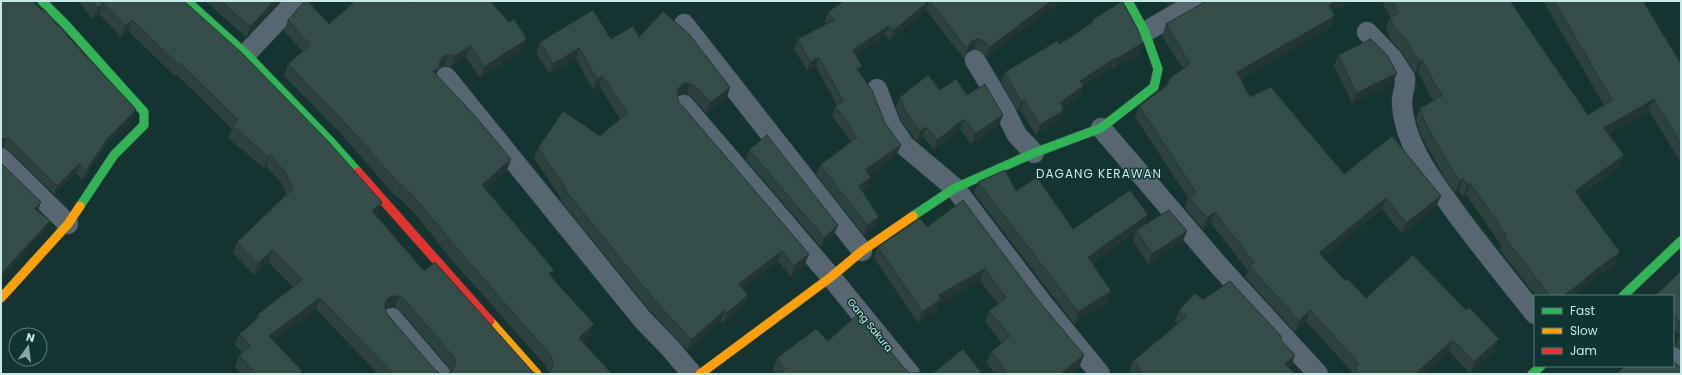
<svg xmlns="http://www.w3.org/2000/svg" width="1682" height="375" font-family="Poppins,sans-serif">
	<style>
		.lines { fill: none; stroke-linecap: round; stroke-linejoin: round }
		.street-casing { stroke: #334e4b; stroke-width: 21 }
		.fast-casing { stroke: #334e4b; stroke-width: 10 }
		.slow-casing { stroke: #334e4b; stroke-width: 10 }
		.jam-casing { stroke: #334e4b; stroke-width: 10 }
		.street { stroke: #566771; stroke-width: 20 }
		.fast { stroke: #30b455; stroke-width: 9 }
		.slow { stroke: #ff9f0a; stroke-width: 9 }
		.jam { stroke: #e5322d; stroke-width: 9 }
		.wall { fill: #2d423f }
		.shaded-wall { fill: #243633 }
		.building { fill: #344d49; stroke: #243633 }
		.labels { text-anchor: middle; dominant-baseline: central; stroke-width: 3; stroke-linejoin: round; paint-order: stroke }
		.street-label { font-size: 10px; fill: #c8e9e5; stroke: #0f3431 }
		.quarter-label { font-size: 12px; letter-spacing: 1px; fill: #c8e9e5; stroke: #0f3431 }
	</style>
	<rect width="100%" height="100%" fill="#143331"/>
	<g class="lines">
		<defs>
			<path id="street" d="M684,24L862,251
				M1145,32L1198,1
				M1367,32L1392,58L1405,78C1406,87 1401,96 1402,105C1405,146 1433,181 1456,213C1481,247 1508,280 1535,314
				M246,54L296,1
				M975,60L1004,109L1017,135L1034,153
				M446,77L642,319L670,348L692,374
				M877,89L891,126L905,146L955,188L1043,304L1100,374
				M684,105L831,277L910,374
				M1101,128L1220,267L1318,374
				M1,158L68,224
				M392,318L440,374
				M1673,357L1681,366"/>
			<path id="fast" d="M42,1L66,25L144,112V125L114,155L80,206
				M187,1L246,54L333,144L358,172
				M913,216L955,188L1034,153L1101,128L1154,87L1158,69L1145,32L1128,1
				M1623,296L1681,241
				M1532,374L1541,366"/>
			<path id="slow" d="M1,298L68,224L80,206
				M490,321L537,374
				M700,374L831,277L862,251L913,216"/>
			<path id="jam" d="M358,172L490,321"/>
		</defs>
		<use href="#street" class="street-casing"/>
		<use href="#fast" class="fast-casing"/>
		<use href="#slow" class="slow-casing"/>
		<use href="#jam" class="jam-casing"/>
		<use href="#street" class="street"/>
		<use href="#fast" class="fast"/>
		<use href="#slow" class="slow"/>
		<use href="#jam" class="jam"/>
	</g>
	<path class="wall" d="M1,1L41,10L58,26L135,111L132,120L105,146L83,180L76,173L54,194L9,150L4,147H1Z
		M78,1H184L378,213L376,215L424,271L532,371L451,372L449,367L400,310L395,307H390L385,309L387,314L436,371L441,374H445H378L316,309L274,340L301,374H242L235,367L239,355L242,353L235,345L239,334L254,321L257,315L293,287L268,262L254,275L233,253L237,242L286,194L282,184L266,166L264,168L228,138L232,129L176,74L175,76L128,31L121,37L99,14L93,19Z
		M205,1H280L246,37Z
		M844,1H1061L986,57L981,50L974,49L969,50L966,54L964,59L926,10L890,40L885,35L856,55L862,66L859,72L897,154L869,174L868,187L862,191L876,226L864,235L816,174L820,165L851,142L832,116L835,106L837,105L816,67L807,71L794,49L798,39L826,24L825,21L828,12Z
		M1166,1H1176L1169,5Z
		M1206,1H1346L1344,5L1332,11L1335,16L1331,27L1241,79L1250,97L1344,174L1436,207L1402,234L1382,209L1323,257L1346,281L1366,298L1495,350L1470,374L1449,351L1423,374H1352L1353,373L1306,321L1295,332L1245,277L1248,271L1211,223L1203,229L1185,208L1188,198L1135,117L1139,106L1166,86L1183,69L1162,36L1166,24Z
		M1382,1H1510L1588,115L1604,105L1543,1H1643L1681,64V163L1649,111L1609,134L1620,166L1579,197L1620,252L1615,264L1582,288L1581,291L1575,296H1536L1500,250L1502,246L1466,195L1463,197L1459,190L1455,193L1444,177L1422,137L1416,120L1420,108L1433,101L1418,72L1415,73L1402,52L1390,39L1386,29L1390,17Z
		M414,3L523,50L480,78L466,57L451,67L445,66L439,68L436,74L507,170L486,189L554,270L551,276L590,335L549,372L546,366L450,258L417,216L397,196L396,197L342,135L284,76L288,64L303,52L284,31L288,20L329,24Z
		M1092,20L1142,43L1139,53L1113,69L1112,67L1083,86L1080,95L1062,108L1061,119L1036,135L1020,110L1018,111L1001,82L1005,72L1060,44L1090,24Z
		M639,37L730,87L727,97L706,113L692,97L687,94H682L677,96V97L679,102L805,264L791,276L778,261L743,288L745,305L723,323L721,321L687,350L647,307L560,200L561,198L534,158L538,148L600,136L620,119L599,86L593,90L576,59L550,74L536,53L540,42Z
		M1338,55L1393,83L1352,103L1334,66Z
		M940,90L967,95L1003,115L999,125L971,144L960,129L934,150L923,137L917,141L914,138L901,121L896,107L900,97Z
		M749,150L838,225L834,234L821,247L746,160Z
		M978,182L1016,191L1073,229L1144,225L1183,241L1148,264L1133,240L1135,233L1092,263L1111,291L1107,303L1074,324L974,193Z
		M927,227L1038,300L1084,355L1079,367L1070,374H995L986,363L991,352L1002,343L985,322L989,311L998,304L980,281L939,304L936,311L918,323L874,258L878,247Z
		M1681,271V349L1675,346L1679,336H1680L1673,329V296Z
		M1203,300L1281,341L1295,355L1291,366L1288,368L1295,374H1131L1129,372L1133,361L1178,324L1175,321L1179,310Z
		M828,341L905,369L910,373L922,374H776L773,370L777,358Z"/>
	<path class="shaded-wall" d="M274,1H280L246,37L250,27Z
		M929,1L926,10L890,40L893,31Z
		M1051,1H1061L986,57L990,47Z
		M1170,1H1176L1169,5Z
		M1335,1H1346L1344,5L1325,16L1329,5Z
		M103,3L99,14L93,19L98,8Z
		M1335,16L1331,27L1233,83L1237,72Z
		M132,20L128,31L121,37L125,26Z
		M889,26L885,35L849,60L853,50Z
		M527,39L523,50L480,78L484,67Z
		M978,39L974,49L969,50L966,54L969,45L972,41Z
		M1142,43L1139,53L1113,69L1116,59Z
		M470,46L466,57L451,67L455,56Z
		M579,48L576,59L550,74L553,64Z
		M449,54L445,66L439,68L438,69L435,79L433,71L443,57Z
		M819,57L816,67L807,71L810,62Z
		M1115,58L1112,67L1083,86L1080,95L1056,112L1060,103L1080,81Z
		M1422,60L1418,72L1415,73L1419,61Z
		M862,66L858,76L857,69Z
		M1397,73L1393,83L1352,103L1356,93Z
		M603,76L599,86L593,90L597,79Z
		M685,83L691,84L687,94H682L676,97L677,91L680,86Z
		M730,87L727,97L706,113L710,103Z
		M1654,99L1649,111L1599,140L1604,128Z
		M1024,100L1020,110L1018,111L1021,102Z
		M1064,110L1061,119L1036,135L1040,125Z
		M135,111L132,120L105,146L83,180L86,171L108,138Z
		M1003,115L999,125L971,144L975,134Z
		M964,119L960,129L934,150L937,140Z
		M926,127L923,137L917,141L920,131Z
		M7,138L4,147H1V139Z
		M901,145L897,154L862,179L865,170Z
		M270,155L266,166L264,168L268,157Z
		M1624,155L1620,166L1570,203L1575,191Z
		M511,159L507,170L478,196L482,185Z
		M79,164L76,173L54,194L57,186Z
		M871,177L868,187L855,196L859,186Z
		M1463,178L1459,190L1455,193L1460,181Z
		M1470,183L1466,195L1463,197L1467,185Z
		M402,185L397,196L396,197L401,186Z
		M1441,196L1436,207L1402,234L1406,223Z
		M1386,198L1382,209L1315,264L1319,253Z
		M41,202L38,211L32,217L35,209Z
		M382,202L378,213L368,222L372,211Z
		M1215,212L1211,223L1203,229L1207,218Z
		M1148,215L1144,227L1136,230L1135,233L1084,268L1088,257Z
		M879,217L876,226L864,235L867,225Z
		M50,221L46,229L1,279V274Z
		M838,225L834,234L821,247L824,238Z
		M1187,231L1183,241L1148,264L1152,254Z
		M272,250L268,262L254,275L258,264Z
		M782,251L778,261L735,294L739,284Z
		M1620,252L1615,264L1582,288L1581,291L1575,296H1563L1585,278Z
		M809,254L805,264L791,276L794,266Z
		M985,269L980,281L939,304L936,311L918,323L922,312L938,295Z
		M554,270L550,281L549,274Z
		M1111,291L1107,303L1074,324L1078,312Z
		M748,295L745,305L723,323L727,313Z
		M394,296H399L395,307H390L384,310L385,303L388,298Z
		M320,298L316,309L265,347L269,336Z
		M725,310L721,321L687,350L691,340Z
		M1310,310L1306,321L1295,332L1299,321Z
		M594,324L590,335L575,349L579,338Z
		M1499,339L1495,350L1470,374L1474,362Z
		M1453,340L1449,351L1423,374H1415Z
		M1084,355L1079,367L1070,374H1060Z
		M1295,355L1291,366L1282,374L1285,364Z"/>
	<path class="building" d="M1,1H33L41,10L44,9L58,26L59,25L71,40L135,108V111L108,138L86,171L79,164L57,186L12,141L7,138L1,139Z
		M92,1H184L241,52L328,141L382,202L372,211L424,271L435,262L532,371L536,374H447L451,372L455,366V360L453,356L404,299L399,296H394L388,298L385,303V309L387,314L436,371L441,374H445H393L320,298L269,336L302,371L299,374H256L239,355L250,346L239,334L259,317L257,315L302,280L272,250L258,264L237,242L293,189L286,173L270,155L268,157L233,126L238,120L180,63L179,65L132,20L125,26L103,3L98,8Z
		M221,1H274L250,27Z
		M305,1H308L329,24L355,1H412L414,3L417,1H490L509,22L514,19L527,39L484,67L470,46L455,56L449,54L443,57L440,61L439,68L433,71L476,117L511,159L482,185L554,270L549,274L594,324L579,338L612,374H546L550,372L553,366V360L550,355L455,246L421,205L402,185L401,186L346,124L288,64L310,45L288,20Z
		M844,1H929L893,31L889,26L853,50L862,66L857,69L872,90L885,123L901,145L865,170L871,177L859,186L879,217L867,225L820,165L857,137L835,106L843,101L819,57L810,62L798,39L834,20L828,12Z
		M930,1H1051L990,47L984,41L978,39L972,41L969,45L967,49Z
		M1122,1L1137,28L1142,43L1116,59L1115,58L1080,81L1083,86L1060,103L1064,110L1040,125L1024,100L1021,102L1005,72L1057,41L1060,44L1093,22L1092,20Z
		M1206,1H1335L1329,5L1335,16L1237,72L1250,97L1271,87L1344,174L1392,136L1441,196L1406,223L1386,198L1319,253L1346,281L1348,279L1366,298L1413,255L1466,310L1469,307L1499,339L1474,362L1453,340L1415,374H1360L1355,368L1359,364L1310,310L1299,321L1249,266L1254,263L1215,212L1207,218L1189,197L1196,192L1139,106L1166,86L1171,77L1190,64L1166,24Z
		M1393,1H1510L1588,115L1612,100L1554,1H1643L1681,64V144L1654,99L1604,128L1624,155L1575,191L1620,252L1585,278L1586,279L1563,296H1550L1505,238L1507,236L1470,183L1467,185L1463,178L1460,181L1449,165L1426,125L1420,108L1442,96L1422,60L1419,61L1406,40L1394,27L1390,17L1399,13Z
		M593,10L611,39L633,26L639,37L663,11L689,34L730,87L710,103L696,87L691,84L685,83L680,86L677,91V97L679,102L809,254L794,266L782,251L739,284L748,295L727,313L725,310L691,340L651,296L564,189L565,188L538,148L563,111L600,136L627,113L603,76L597,79L579,48L553,64L540,42Z
		M1371,39L1387,55L1397,73L1356,93L1338,55Z
		M928,75L940,90L956,79L967,95L985,84L1003,115L975,134L964,119L937,140L926,127L920,131L917,128L905,111L900,97Z
		M767,135L838,225L824,238L749,150Z
		M1,163L41,202L35,209L50,221L1,274Z
		M1005,170L1016,191L1037,177L1073,229L1130,190L1148,215L1088,257L1111,291L1078,312L978,182Z
		M963,200L1038,300L1084,355L1060,374H1008L991,352L1010,336L989,311L1006,298L985,269L938,295L941,299L922,312L878,247L920,218L927,227Z
		M1169,210L1187,231L1152,254L1136,230Z
		M1681,271V324L1673,315V296H1655Z
		M1230,281L1282,337L1280,339L1295,355L1285,364L1295,374H1140L1142,372L1133,361L1186,317L1179,310L1195,293L1203,300Z
		M859,313L905,369L910,373H916L920,372L922,374H780L785,369L777,358L816,329L828,341Z
		M963,349L981,372L978,374H932Z
		M1673,360L1676,364L1681,367V374H1616L1625,366H1639L1640,367L1642,366H1673Z"/>
	<g class="labels">
		<g class="street-label">
			<text transform="translate(870 325) rotate(51)">Gang Sakura</text>
		</g>
		<g class="quarter-label">
			<text x="1099" y="173">DAGANG KERAWAN</text>
		</g>
	</g>
	<rect width="1682" height="375" fill="none" stroke="#c8e9e5" stroke-width="4"/>
	<rect x="1534" y="295" width="140" height="72" fill="#0f3431" stroke="#597c79"/>
	<rect x="1542" y="308" width="20" height="6" fill="#30b455" stroke="#597c79"/>
	<text x="1570" y="315" font-size="12" fill="#c8e9e5">Fast</text>
	<rect x="1542" y="328" width="20" height="6" fill="#ff9f0a" stroke="#597c79"/>
	<text x="1570" y="335" font-size="12" fill="#c8e9e5">Slow</text>
	<rect x="1542" y="348" width="20" height="6" fill="#e5322d" stroke="#597c79"/>
	<text x="1570" y="355" font-size="12" fill="#c8e9e5">Jam</text>
	<g transform="translate(28 347) rotate(14)"><circle r="19" fill="#0f3431" stroke="#597c79"/>
	<path d="M0-3L7 15L0 10L-7 15Z" fill="#89a9a6"/>
	<text y="-6" font-size="11" font-weight="bold" text-anchor="middle" fill="#c8e9e5">N</text>
	</g>
</svg>
